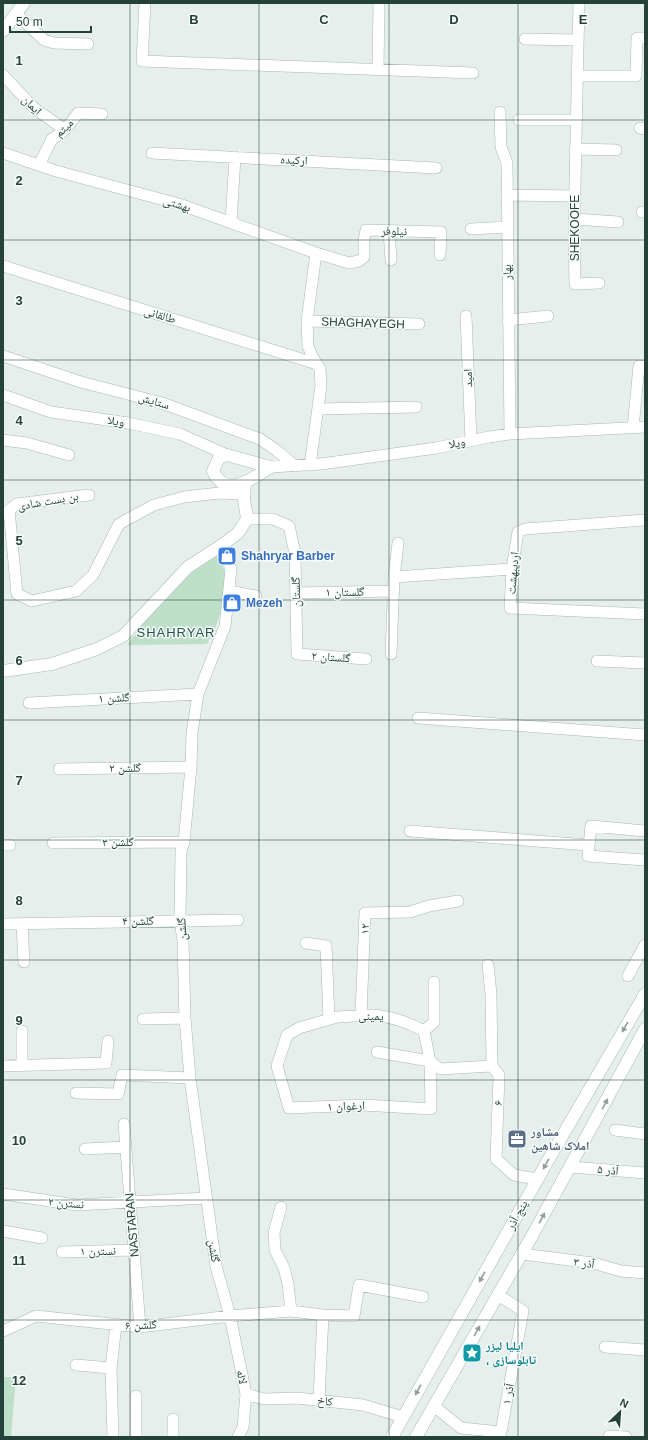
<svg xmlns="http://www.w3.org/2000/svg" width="648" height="1440" font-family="Arial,'Noto Naskh Arabic',sans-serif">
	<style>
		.green { fill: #bfe0c8 }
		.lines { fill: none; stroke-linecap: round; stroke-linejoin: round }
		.street-casing { stroke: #a8b8b2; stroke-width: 12 }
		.secondary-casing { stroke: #a4bbb3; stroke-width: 13 }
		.street { stroke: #fff; stroke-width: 11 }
		.secondary { stroke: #fff; stroke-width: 12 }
		.oneway { fill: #92a09c }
		.grid { fill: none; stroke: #24423a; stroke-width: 1; stroke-opacity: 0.55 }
		.labels { text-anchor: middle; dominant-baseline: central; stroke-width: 3; stroke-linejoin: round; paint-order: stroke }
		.street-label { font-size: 12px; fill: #24423a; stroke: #f7fbf9 }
		.shop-label { font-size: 12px; font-weight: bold; fill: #366cbe; stroke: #f7fbf9; text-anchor: start }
		.service-label { font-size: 12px; font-weight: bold; fill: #4e5e75; stroke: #f7fbf9; text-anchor: start }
		.culture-label { font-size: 12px; font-weight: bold; fill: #0d838f; stroke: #f7fbf9; text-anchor: start }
		.neighbourhood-label { font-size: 13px; letter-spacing: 1px; fill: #1f5548; stroke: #f7fbf9 }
		.grid-label { font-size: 13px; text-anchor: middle; font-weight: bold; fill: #24423a; stroke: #f7fbf9; stroke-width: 3; stroke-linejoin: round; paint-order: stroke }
	</style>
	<rect width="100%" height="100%" fill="#e6efeb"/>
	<path class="green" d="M216,555C220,561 225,568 225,575C226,599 219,624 207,644L127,645C152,614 180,574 216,555Z
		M3,1377H16L11,1437H3Z"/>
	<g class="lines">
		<defs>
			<path id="street" d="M145,3L142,61L473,73
				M579,3L574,229L575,284L599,283
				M16,14L44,40L54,43L88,44
				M525,39L578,40
				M378,69L379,3
				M3,75L34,108L65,130
				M577,76H636L637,38H645
				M500,112L501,147L507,163L510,434
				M519,120H576
				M640,128L645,129
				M575,149L616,150
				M3,153L56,171L179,204L316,253L349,263L359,261L364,257V240L366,230L441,232L440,255
				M152,153L436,168
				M39,165L52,139L65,130L78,113L102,114
				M507,195L574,196
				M642,212H645
				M574,219L618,222
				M231,223L235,157
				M471,229L507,227
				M389,231L391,260
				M3,266L317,364
				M466,316L471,441
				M508,320L548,316
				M307,321L419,324
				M3,356L81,382L162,403L260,439L276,450L295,466
				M3,395L51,412L128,423L180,434L227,455
				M318,409L416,407
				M633,428L639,366L645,367
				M3,440L27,443L69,455
				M310,465L321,386L320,369L313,358L308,346L307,321L316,253
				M271,467L321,464L436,448L489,437L510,434L645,427
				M89,495L17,504L9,510L17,594L32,601L76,591L93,575L119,524L154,505L184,497L219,493L244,494
				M247,519H273L289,526L295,553L297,654L366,659
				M645,520L525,529L518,532L512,569L510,608L645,614
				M222,545L231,569L225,626L198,694L192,733L191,767L184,842L181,851L180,920L183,941L185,1018L190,1078L216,1266L230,1316L246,1394L243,1427L238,1437
				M394,577L512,569
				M229,591L256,596
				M297,593L394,591
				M391,654L394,577L398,543
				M597,661L645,663
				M29,703L198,694
				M418,718L645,735
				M59,769L191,767
				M410,831L588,845
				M645,831L591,826L588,856L645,860
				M53,843L184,842
				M3,845H10
				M3,924L238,920
				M22,924L24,962
				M306,943L326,946L329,1019
				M488,965L491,994L492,1066
				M628,976L645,945
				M361,1015L365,913L410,912L429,906L458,901
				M373,1015C392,1017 408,1022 424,1031L430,1061L431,1109L363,1105L289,1108L277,1066L287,1035L299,1028L337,1017Z
				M143,1019L185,1018
				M22,1031V1066
				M424,1031L434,1022V982
				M377,1052L430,1061L440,1069L492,1066L499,1075L496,1159L514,1175L537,1179
				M3,1066L106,1063L108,1041
				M76,1093L118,1094L122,1075L190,1078
				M124,1124L140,1327
				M615,1130L645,1134
				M85,1149L126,1147
				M571,1167L645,1173
				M3,1194L77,1205L206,1198
				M3,1231L42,1238
				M62,1252L134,1250
				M522,1254L593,1263L621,1271L645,1273
				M291,1311L323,1315L354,1316L359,1285L423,1297
				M3,1331L36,1316L140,1327L230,1316L291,1311L288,1284L284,1268L275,1250L274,1233L281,1207
				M605,1347L645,1350
				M76,1365L111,1368
				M246,1394L264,1399L297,1398L363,1405L403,1417
				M319,1400L323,1315
				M434,1406L461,1428L501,1432L523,1311L498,1295
				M173,1419V1437
				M609,1436L626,1437
				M113,1437L111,1368L116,1325
				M136,1437V1396"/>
			<path id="secondary" d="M3,31L24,3
				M227,455L271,467C253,478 226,500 213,471L219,458Z
				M3,671L52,664L97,649L123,636L188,567L222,545L238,533L247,519L244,499L245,483
				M392,1437L550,1157L645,994
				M416,1437L532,1236L645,1029"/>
		</defs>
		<use href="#street" class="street-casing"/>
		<use href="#secondary" class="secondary-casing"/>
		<use href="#street" class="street"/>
		<use href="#secondary" class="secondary"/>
	</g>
	<defs><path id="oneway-solid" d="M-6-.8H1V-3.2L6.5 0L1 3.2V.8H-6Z"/></defs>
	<g class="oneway">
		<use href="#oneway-solid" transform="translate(625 1027) rotate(120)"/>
		<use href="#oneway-solid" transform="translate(605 1104) rotate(-62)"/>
		<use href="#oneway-solid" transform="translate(546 1164) rotate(119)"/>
		<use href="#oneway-solid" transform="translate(542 1218) rotate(-61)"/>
		<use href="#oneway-solid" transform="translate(482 1277) rotate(119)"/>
		<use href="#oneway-solid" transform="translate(477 1331) rotate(-60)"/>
		<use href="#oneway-solid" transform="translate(418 1390) rotate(119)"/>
	</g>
	<path class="grid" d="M130,3V1437M259,3V1437M389,3V1437M518,3V1437M3,120H645M3,240H645M3,360H645M3,480H645M3,600H645M3,720H645M3,840H645M3,960H645M3,1080H645M3,1200H645M3,1320H645"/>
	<defs>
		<symbol id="shop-square" viewBox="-11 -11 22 22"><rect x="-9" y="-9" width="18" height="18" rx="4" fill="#3f7fe0" stroke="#f7fbf9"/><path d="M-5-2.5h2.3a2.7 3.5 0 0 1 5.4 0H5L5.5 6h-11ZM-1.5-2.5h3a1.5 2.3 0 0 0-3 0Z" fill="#fff"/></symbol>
		<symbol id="office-square" viewBox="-11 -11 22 22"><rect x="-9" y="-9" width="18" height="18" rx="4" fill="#5c6f8a" stroke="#f7fbf9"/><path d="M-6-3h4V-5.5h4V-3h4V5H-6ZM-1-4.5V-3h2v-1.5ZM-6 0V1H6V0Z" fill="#fff"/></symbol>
		<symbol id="sight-square" viewBox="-11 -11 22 22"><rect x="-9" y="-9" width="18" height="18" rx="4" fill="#0f9aa8" stroke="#f7fbf9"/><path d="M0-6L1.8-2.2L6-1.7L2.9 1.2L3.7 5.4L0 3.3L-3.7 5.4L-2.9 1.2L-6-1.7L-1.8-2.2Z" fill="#fff"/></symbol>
	</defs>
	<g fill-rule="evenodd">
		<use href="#shop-square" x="216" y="545" width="22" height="22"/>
		<use href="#shop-square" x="221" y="592" width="22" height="22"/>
		<use href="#office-square" x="506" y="1128" width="22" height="22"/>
		<use href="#sight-square" x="461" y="1342" width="22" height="22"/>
	</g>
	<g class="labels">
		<g class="street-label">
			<text transform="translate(32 105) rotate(44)">ایمان</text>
			<text transform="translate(64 128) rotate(-45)">میثم</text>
			<text transform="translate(294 160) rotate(3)">ارکیده</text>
			<text transform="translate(177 204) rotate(17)">بهشتی</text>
			<text transform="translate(575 228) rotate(-90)">SHEKOOFE</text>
			<text transform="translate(394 231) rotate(1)">نیلوفر</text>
			<text transform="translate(507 272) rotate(-91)">بهار</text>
			<text transform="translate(160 315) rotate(17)">طالقانی</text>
			<text transform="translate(363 323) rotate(2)">SHAGHAYEGH</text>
			<text transform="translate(468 378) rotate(-92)">امید</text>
			<text transform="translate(154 401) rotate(16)">ستایش</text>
			<text transform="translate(116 421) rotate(9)">ویلا</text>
			<text transform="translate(457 443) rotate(-11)">ویلا</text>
			<text transform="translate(48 501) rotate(-10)">بن بست شادی</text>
			<text transform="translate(513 573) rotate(-85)">اردیبهشت</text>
			<text transform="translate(296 592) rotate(-91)">گلستان</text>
			<text transform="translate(345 592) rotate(-1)">گلستان ۱</text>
			<text transform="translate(331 657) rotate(4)">گلستان ۲</text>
			<text transform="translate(114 698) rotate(-3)">گلشن ۱</text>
			<text transform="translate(125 768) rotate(-1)">گلشن ۲</text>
			<text x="118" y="842">گلشن ۳</text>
			<text transform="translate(138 921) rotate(-1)">گلشن ۴</text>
			<text transform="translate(182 929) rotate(-94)">گلشن</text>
			<text transform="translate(365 929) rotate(-89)">۱۲</text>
			<text transform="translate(371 1016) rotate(1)">یمینی</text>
			<text transform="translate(498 1103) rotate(-88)">۶</text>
			<text transform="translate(346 1106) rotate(-2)">ارغوان ۱</text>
			<text transform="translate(608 1170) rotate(5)">آذر ۵</text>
			<text transform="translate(66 1203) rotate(5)">نسترن ۲</text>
			<text transform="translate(517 1215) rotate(-61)">پنج آذر</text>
			<text transform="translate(132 1225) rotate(-95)">NASTARAN</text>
			<text transform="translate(98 1251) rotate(-1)">نسترن ۱</text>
			<text transform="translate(214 1251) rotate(81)">گلشن</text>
			<text transform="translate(584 1263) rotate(8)">آذر ۳</text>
			<text transform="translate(141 1325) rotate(-2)">گلشن ۶</text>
			<text transform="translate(242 1377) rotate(78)">لاله</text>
			<text transform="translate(508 1394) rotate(-79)">آذر ۱</text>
			<text transform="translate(325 1401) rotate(6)">کاخ</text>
		</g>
		<g class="shop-label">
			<text x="241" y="556">Shahryar Barber</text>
			<text x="246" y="603">Mezeh</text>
		</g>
		<g class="service-label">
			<text x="531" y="1132">مشاور<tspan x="531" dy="14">املاک شاهین</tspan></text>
		</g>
		<g class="culture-label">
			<text x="486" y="1346">ایلیا لیزر<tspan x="486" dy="14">، تابلوسازی</tspan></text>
		</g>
		<g class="neighbourhood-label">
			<text x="176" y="632">SHAHRYAR</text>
		</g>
	</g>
	<g class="grid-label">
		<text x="194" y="24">B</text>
		<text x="324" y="24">C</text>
		<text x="454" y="24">D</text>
		<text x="583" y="24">E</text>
		<text x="19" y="65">1</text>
		<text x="19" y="185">2</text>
		<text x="19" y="305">3</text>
		<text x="19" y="425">4</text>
		<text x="19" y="545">5</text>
		<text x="19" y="665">6</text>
		<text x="19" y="785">7</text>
		<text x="19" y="905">8</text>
		<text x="19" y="1025">9</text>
		<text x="19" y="1145">10</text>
		<text x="19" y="1265">11</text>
		<text x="19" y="1385">12</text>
	</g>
	<rect width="648" height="1440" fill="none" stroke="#24423a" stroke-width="8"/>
	<g transform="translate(620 1412) rotate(25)" stroke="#f7fbf9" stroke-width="3" paint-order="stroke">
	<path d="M0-3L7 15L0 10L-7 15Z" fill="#24423a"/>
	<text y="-6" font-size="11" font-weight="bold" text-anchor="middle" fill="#24423a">N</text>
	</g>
	<path d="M10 26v6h81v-6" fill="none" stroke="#24423a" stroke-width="2"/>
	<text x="16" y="26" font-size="12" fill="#24423a" stroke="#f7fbf9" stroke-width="3" paint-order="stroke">50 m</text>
</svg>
